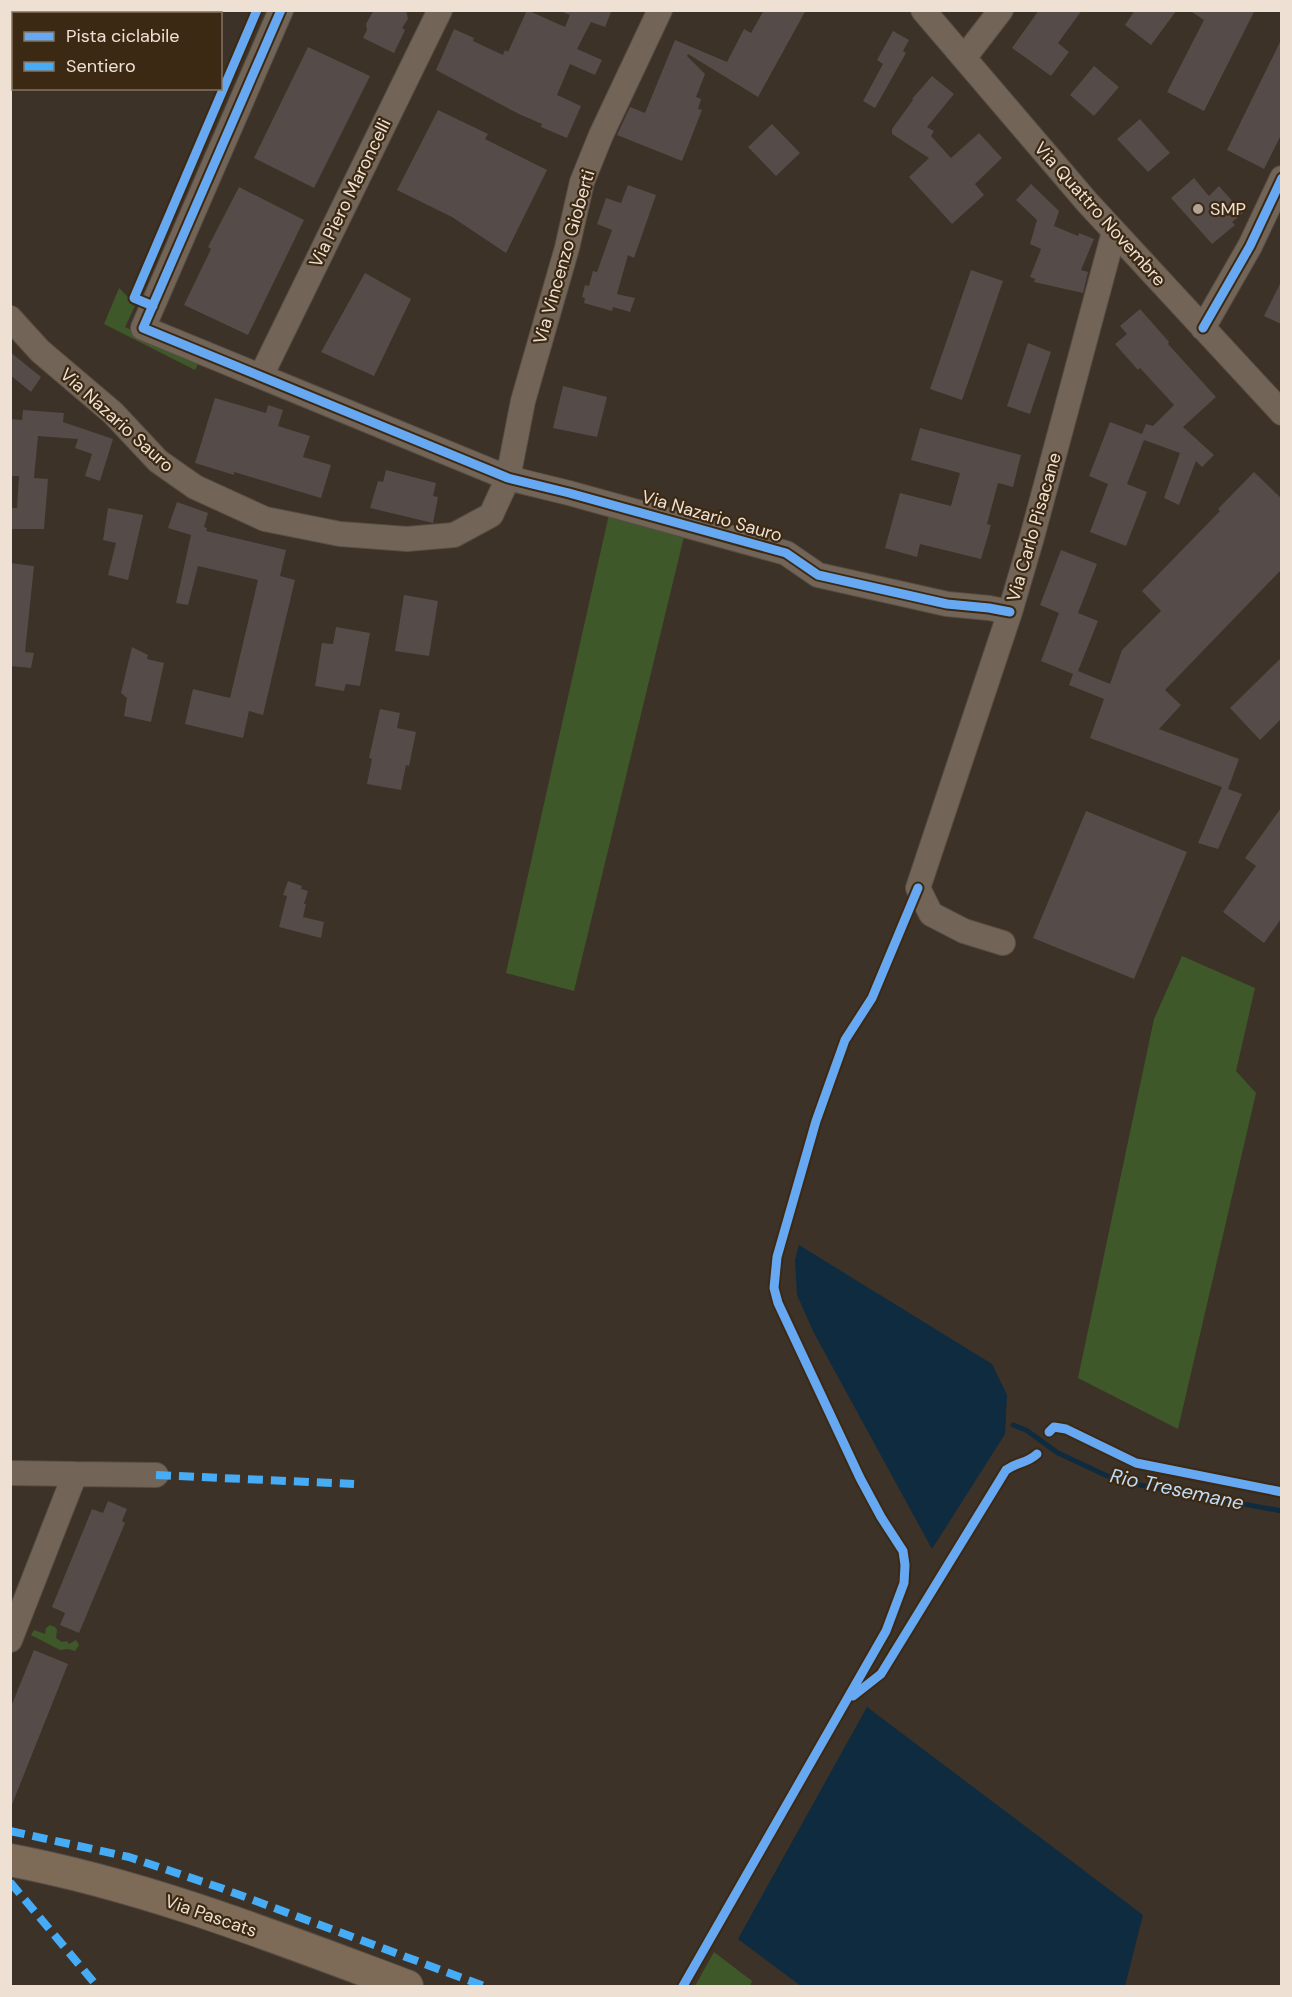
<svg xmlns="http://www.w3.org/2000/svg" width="1292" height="1997" font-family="'DM Sans',sans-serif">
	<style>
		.green { fill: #3f582a }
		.water { fill: #0e2b40 }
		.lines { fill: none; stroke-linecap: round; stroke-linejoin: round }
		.stream { stroke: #0e2b40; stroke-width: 5 }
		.building { fill: #554b49 }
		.minor-casing { stroke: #584e44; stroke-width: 26 }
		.major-casing { stroke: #584e44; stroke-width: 34 }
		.minor { stroke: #726558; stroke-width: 24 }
		.major { stroke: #7d6b58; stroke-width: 32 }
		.quiet { stroke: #46acf6; stroke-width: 8; stroke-dasharray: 15 8; stroke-linecap: butt }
		.cycleway-casing { stroke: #3c2913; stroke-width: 13 }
		.cycleway { stroke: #66a8f1; stroke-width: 9 }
		.poi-dot { fill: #b0a497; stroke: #3c2913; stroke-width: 2 }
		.labels { text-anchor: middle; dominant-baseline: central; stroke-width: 4.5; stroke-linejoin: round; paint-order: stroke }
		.street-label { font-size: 18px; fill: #eee1d4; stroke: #3c2913 }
		.poi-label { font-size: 18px; fill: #eee1d4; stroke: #3c2913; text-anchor: start }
		.water-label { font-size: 20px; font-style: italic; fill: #bddcf8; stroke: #3c2913 }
	</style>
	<rect width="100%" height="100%" fill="#3d3227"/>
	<path class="green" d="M119,288L130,299L129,303L135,306L125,327L167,345L199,362L195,370L104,324Z
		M612,501L688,520L574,991L506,973Z
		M1182,956L1255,988L1236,1071L1256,1093L1178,1429L1078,1378L1154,1019Z
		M50,1625L55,1627L57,1630L56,1638L62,1642L67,1641L69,1644L76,1640L79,1645L75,1651L68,1649L60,1650L31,1635L34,1630L45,1634L46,1628Z
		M714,1952L752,1981L750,1986H695Z"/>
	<path class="water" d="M799,1245L992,1364L1007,1395L1005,1434L932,1549L814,1333L797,1295L795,1260Z
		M867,1707L1143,1915L1125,1986H801L738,1939Z"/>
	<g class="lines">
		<path class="stream" d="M1013,1425L1026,1430L1058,1453L1118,1481L1282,1511"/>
	</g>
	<path class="building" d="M374,10H406L408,19L402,28L405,30L394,53L363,38L367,30L366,24Z
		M527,10L565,27L570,15L563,12L564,10H612L605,27L591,22L577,49L602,60L595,75L570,64L557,95L581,106L567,138L541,127L542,124L519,114L436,70L454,29L474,38L473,41L503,55L505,50L508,52Z
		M764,10H806L758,97L688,54L687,56L705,74L696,97L701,99L698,109L702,110L682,161L617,135L630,107L645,113L675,40L727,62L744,29L751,33Z
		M1039,10H1082L1058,43L1069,52L1051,76L1012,48Z
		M1135,10H1177L1151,45L1125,25Z
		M1189,10H1255L1204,111L1167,92L1204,20Z
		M893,31L909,40L903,51L906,53L875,108L863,101L883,64L877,60Z
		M1281,40V135L1264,169L1227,150Z
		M308,47L370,76L314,188L254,158Z
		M1094,66L1119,87L1094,116L1070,95Z
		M932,76L954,94L927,127L934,131L931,136L951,158L979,133L1002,158L975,184L984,195L952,224L909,177L929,158L892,134V129L913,100L912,99Z
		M438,110L488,134L485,139L547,170L506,253L452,217L397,190Z
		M1140,119L1170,153L1148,172L1117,139Z
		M772,124L800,153L776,176L748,147Z
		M1194,178L1209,196L1219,186L1243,213L1232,222L1235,225L1212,244L1171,198Z
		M1031,184L1059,211L1054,226L1078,236L1079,233L1094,239L1081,270L1088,272L1083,293L1034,282L1035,279L1030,277L1041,249L1030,244L1037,220L1016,200Z
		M628,185L656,195L634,258L628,255L617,294L635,298L630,312L613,307L612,311L584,303L585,298L582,297L585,285L589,286L593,271L597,272L612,230L597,224L606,198L621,203Z
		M239,187L304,220L248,335L184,305L211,249L208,247Z
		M971,270L1003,281L962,400L930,389Z
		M365,273L411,299L374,376L321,352Z
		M1281,282V324L1264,316Z
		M1140,309L1169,342L1168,344L1216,397L1183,427L1214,455L1202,467L1196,461L1179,505L1164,498L1180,453L1144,440L1127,484L1147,492L1126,546L1090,532L1108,484L1089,476L1110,422L1142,434L1146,424L1153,426L1174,405L1140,368L1138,370L1115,344L1127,334L1120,326Z
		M1028,343L1051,352L1030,414L1007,406Z
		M10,352L41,377L31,392L10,375Z
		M563,386L607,397L597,437L553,428Z
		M215,398L266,413L268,405L283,410L278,426L310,436L303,457L331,465L321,498L234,472V475L195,463Z
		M23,410L64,413L63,422L113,439L100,481L85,476L92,454L75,448L78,439L38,436L34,478L48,479L44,529H10V508H17L19,476H10V419L22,420Z
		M920,428L1021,455L1013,487L998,483L987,524L991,525L981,559L920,544L917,557L885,548L900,493L951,506L960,473L911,460Z
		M386,470L436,483L433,496L438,497L433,523L370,508L378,481L383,482Z
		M1254,472L1281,498V570L1165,690L1181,705L1159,729L1239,759L1228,789L1242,794L1218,849L1198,843L1222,787L1227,789L1090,738L1104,699L1069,685L1073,674L1041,661L1059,613L1040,605L1061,550L1097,564L1078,613L1098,621L1078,671L1110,684L1122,650L1161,611L1142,591L1220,511L1218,509Z
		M177,502L208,513L204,527L207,528L206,531L286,550L280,576L295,580L278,651L263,715L249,711L243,738L185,724L193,689L230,698L258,580L198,566L188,605L176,603L191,535L168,528Z
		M108,508L143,515L128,580L108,575L116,543L103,540Z
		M10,563L34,566L25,652L34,653L31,668L10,666Z
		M404,595L438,601L429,656L395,651Z
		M336,627L370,633L360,686L346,684L344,691L315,686L322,643L333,644Z
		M132,647L148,655L147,659L164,663L151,722L124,716L127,698L121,693Z
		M1281,658V719L1260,740L1230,708Z
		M380,709L400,713L397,728L416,732L409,766L406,765L401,790L367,784L372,759L369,758Z
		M1281,808V919L1264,943L1223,912L1256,866L1245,858Z
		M1086,811L1187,852L1134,979L1033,938Z
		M288,881L302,886L301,889L308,891L304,904H306L303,917L324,922L321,938L279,927L287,896L283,895Z
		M108,1501L127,1509L122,1521L125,1523L79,1633L60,1625L65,1613L52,1607L92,1509L103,1513Z
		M34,1650L68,1664L11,1807L10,1709Z"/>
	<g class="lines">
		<defs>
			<path id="minor" d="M281,10L143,328L508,478L569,493L786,553L818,575L947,604L989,608L1010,612
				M923,10L1087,202L1282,413
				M964,58L1001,10
				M10,318L40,351L113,413L158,461L195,487L265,519L340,534L407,539L454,535L491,515L508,478L523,401L567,248L582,182L601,135L660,10
				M1203,328L1250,246L1282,178
				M261,376L440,10
				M1003,943L964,931L931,914L918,888L1010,612L1032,537L1114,232
				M10,1473L75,1474L10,1640
				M75,1474L156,1475"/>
			<path id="major" d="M10,1860C147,1886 278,1938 407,1986"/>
		</defs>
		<use href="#minor" class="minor-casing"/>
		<use href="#major" class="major-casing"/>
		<use href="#minor" class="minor"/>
		<use href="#major" class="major"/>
		<path class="quiet" d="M156,1475L354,1484
			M10,1831L129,1857L221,1888L484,1986
			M10,1882L97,1986"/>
		<defs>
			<path id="cycleway" d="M281,10L143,328L508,478L569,493L786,553L818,575L947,604L989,608L1010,612
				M153,306L134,298L257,10
				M1203,328L1250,246L1282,178
				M1049,1432L1054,1427L1066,1429L1136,1463L1282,1492
				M853,1696L881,1674L1006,1470C1019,1461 1026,1464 1037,1454
				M683,1986L886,1631L904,1583L905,1565L903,1551L881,1517L860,1478L778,1303L774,1288L777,1257L816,1121L845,1040L872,998L918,888"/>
		</defs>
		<use href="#cycleway" class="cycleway-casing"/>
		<use href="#cycleway" class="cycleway"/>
	</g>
	<circle class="poi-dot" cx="1198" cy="209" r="6"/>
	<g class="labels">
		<g class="street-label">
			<text transform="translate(350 193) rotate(-64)">Via Piero Maroncelli</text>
			<text transform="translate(1100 214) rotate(48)">Via Quattro Novembre</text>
			<text transform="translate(564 257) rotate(-74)">Via Vincenzo Gioberti</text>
			<text transform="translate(117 420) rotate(42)">Via Nazario Sauro</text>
			<text transform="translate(712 516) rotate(16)">Via Nazario Sauro</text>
			<text transform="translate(1034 527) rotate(-74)">Via Carlo Pisacane</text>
			<text transform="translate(211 1916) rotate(19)">Via Pascats</text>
		</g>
		<g class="poi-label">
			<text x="1210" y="209">SMP</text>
		</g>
		<g class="water-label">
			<text transform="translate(1177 1489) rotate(12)">Rio Tresemane</text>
		</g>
	</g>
	<rect width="1292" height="1997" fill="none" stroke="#eee1d4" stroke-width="24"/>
	<rect x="12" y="12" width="210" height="78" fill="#3c2913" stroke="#837360" stroke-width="1.5"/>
	<rect x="24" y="32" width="30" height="9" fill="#66a8f1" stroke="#837360" stroke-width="1.5"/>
	<text x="66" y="42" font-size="18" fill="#eee1d4">Pista ciclabile</text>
	<rect x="24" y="62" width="30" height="9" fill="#46acf6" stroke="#837360" stroke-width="1.5"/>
	<text x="66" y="72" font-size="18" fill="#eee1d4">Sentiero</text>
</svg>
